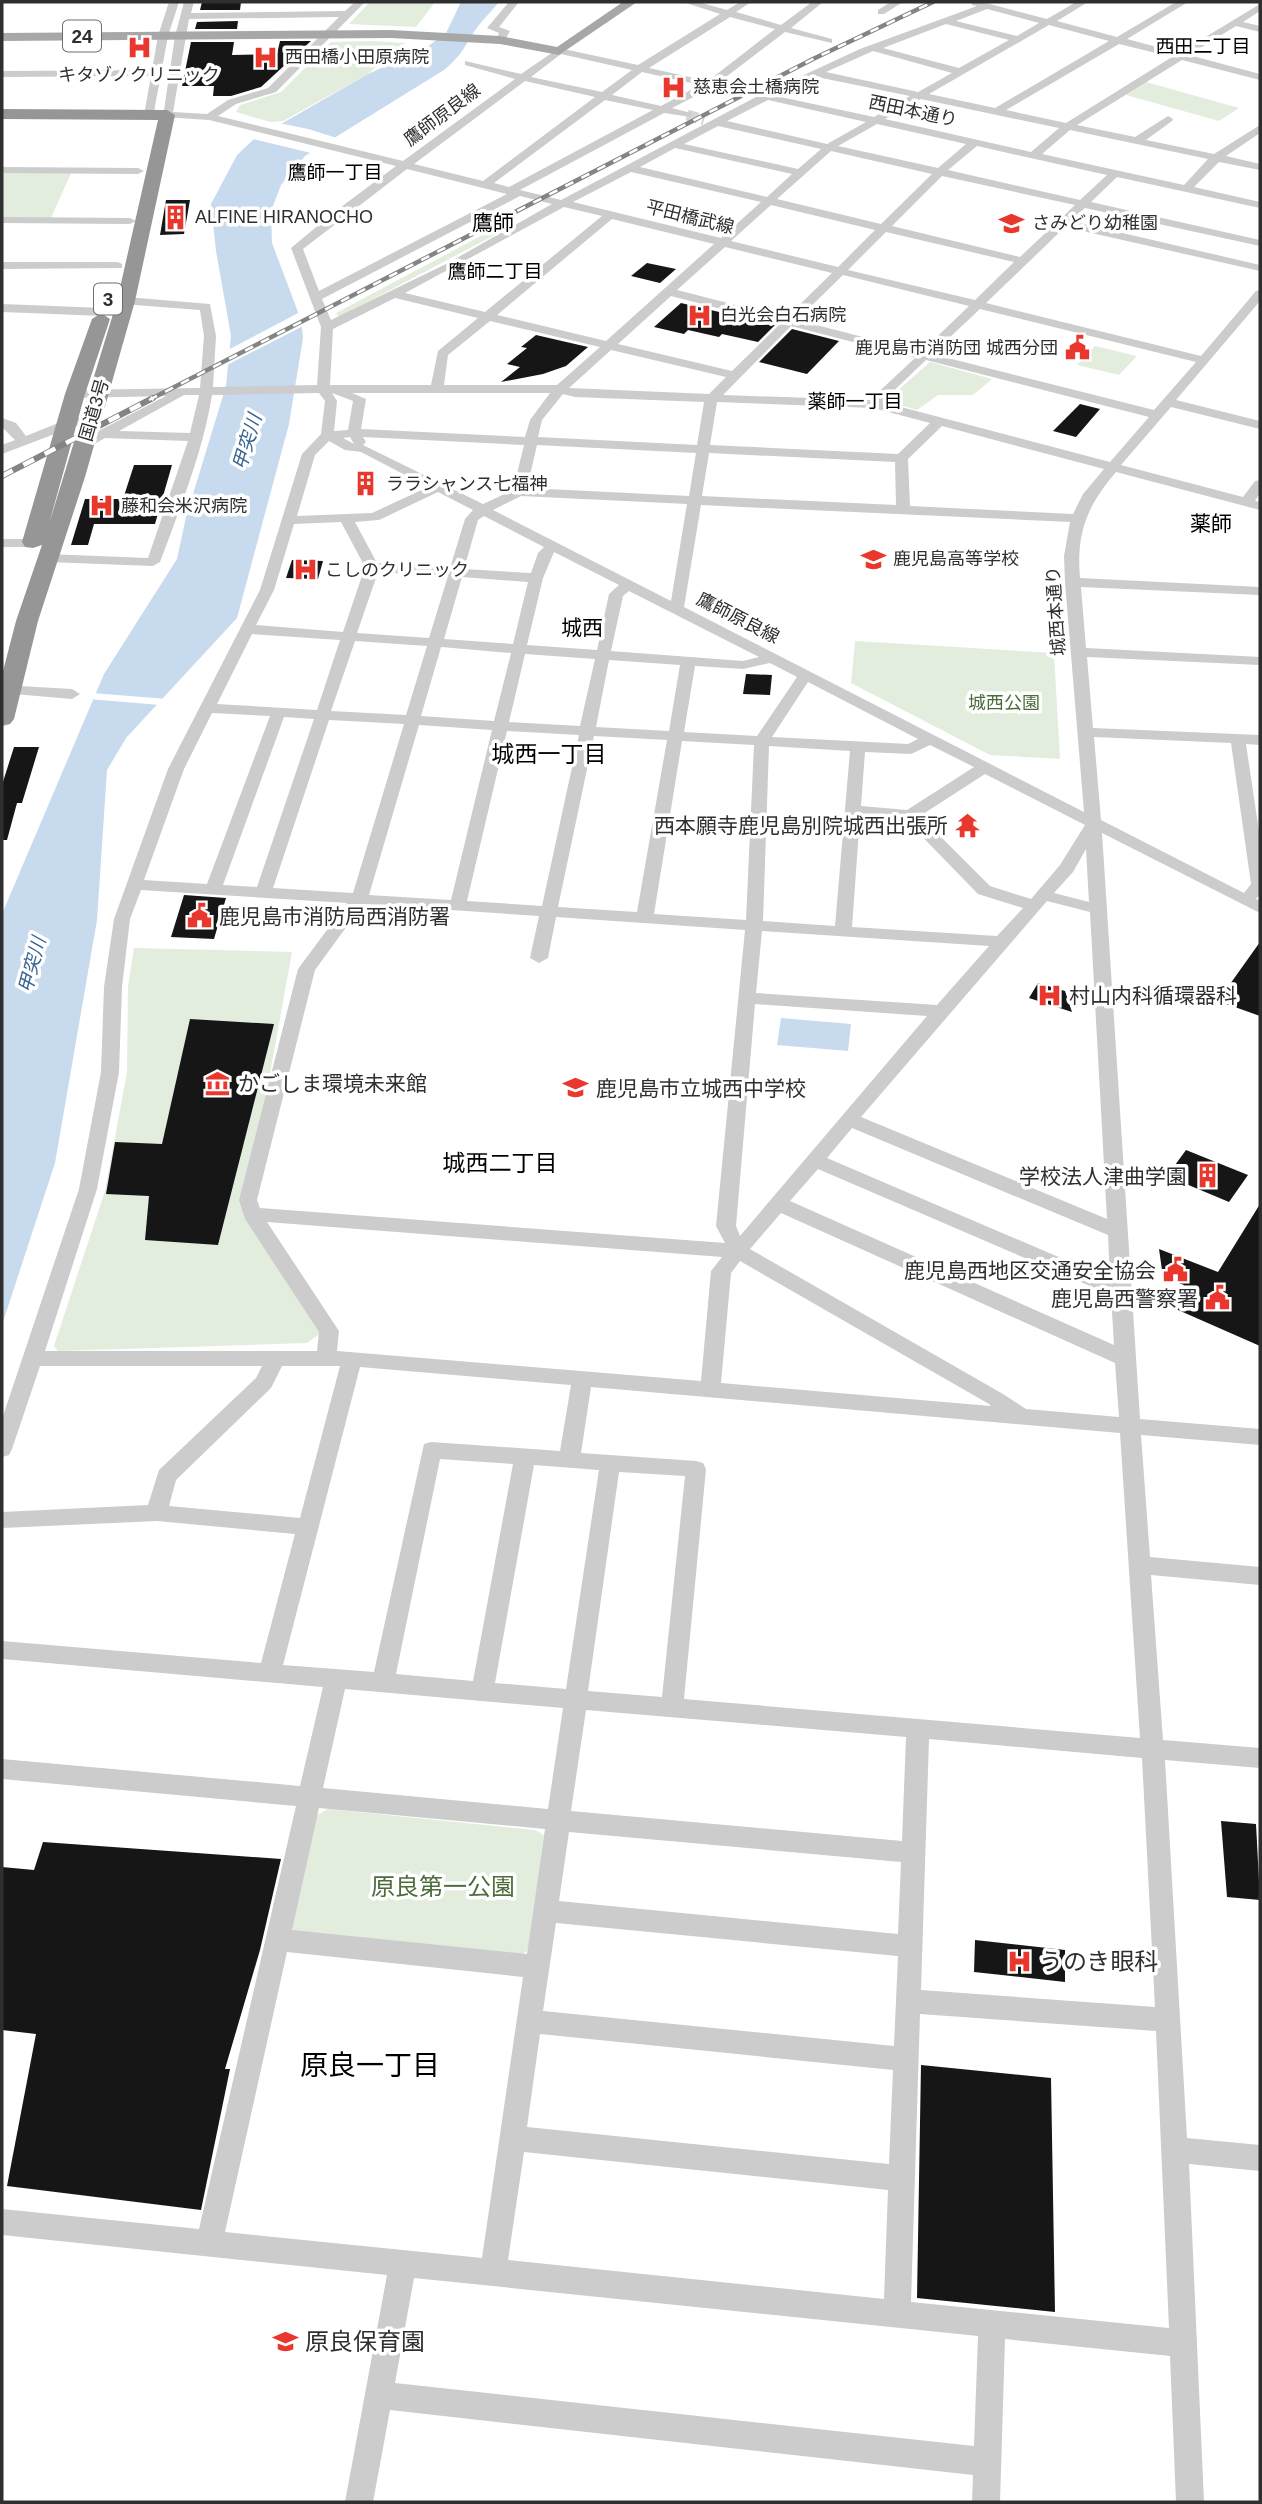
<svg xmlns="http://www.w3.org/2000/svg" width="1262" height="2504" font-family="Helvetica,'Noto Sans JP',sans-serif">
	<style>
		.green { fill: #e3eddd }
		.water { fill: #c8daed }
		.pier { fill: #fff }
		.building { fill: #161616 }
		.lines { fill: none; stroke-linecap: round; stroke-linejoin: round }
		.minor-tunnel { stroke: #d5d5d5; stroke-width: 11; stroke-dasharray: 11 5; stroke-linecap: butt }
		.minor { fill: #ccc; fill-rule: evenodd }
		.major { fill: #a7a7a7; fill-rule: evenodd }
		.highway { fill: #969696; fill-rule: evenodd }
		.rail-far1-casing { stroke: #848484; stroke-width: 4.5 }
		.rail-casing { stroke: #848484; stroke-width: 6 }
		.rail-far1 { stroke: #fff; stroke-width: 2.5; stroke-dasharray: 9; stroke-linecap: butt }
		.rail { stroke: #fff; stroke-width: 4.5; stroke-dasharray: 12; stroke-linecap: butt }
		.labels { text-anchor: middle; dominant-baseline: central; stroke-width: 7; stroke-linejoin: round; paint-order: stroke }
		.far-poi-label { font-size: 18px; fill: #2f2f2f; stroke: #fff; text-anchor: start }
		.far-street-label { font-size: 18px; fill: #2f2f2f; stroke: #fff }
		.far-park-label { font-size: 18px; fill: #4c6c3b; stroke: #fff }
		.shield { fill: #fff; stroke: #6d6d6d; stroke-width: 2 }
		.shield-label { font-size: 19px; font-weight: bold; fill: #2f2f2f }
		.far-neighbourhood-label { font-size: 19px; fill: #000; stroke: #fff }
		.far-water-label { font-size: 19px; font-style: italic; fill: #3a6694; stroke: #fff }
		.far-quarter-label { font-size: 21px; fill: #000; stroke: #fff }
		.poi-label { font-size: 21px; fill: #2f2f2f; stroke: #fff; text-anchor: end }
		.neighbourhood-label { font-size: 23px; fill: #000; stroke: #fff }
		.near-park-label { font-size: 24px; fill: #4c6c3b; stroke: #fff }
		.near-poi-label { font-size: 24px; fill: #2f2f2f; stroke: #fff; text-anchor: start }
		.near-neighbourhood-label { font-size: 28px; fill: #000; stroke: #fff }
	</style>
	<rect width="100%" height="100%" fill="#fff"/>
	<path class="green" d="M370,2H435L416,27L349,24Z
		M372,41L405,43L368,74L283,121L270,122L236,112L240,105L281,92L331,42Z
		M1146,82L1239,108L1219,121L1126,95Z
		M2,172L71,173L51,218L2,217Z
		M505,223L512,226L339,317L336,313Z
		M1095,346L1137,356L1119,375L1077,365Z
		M930,362L992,379L973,395H938L917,410L886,401Z
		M855,641L1054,653L1060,759L990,755L851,683Z
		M134,948L292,952L244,1217L321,1333L307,1343L58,1351L54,1346L105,1191L127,1072L128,986Z
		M328,1809L535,1830L544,1835L528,1950L517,1959L301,1937L290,1928L315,1816Z"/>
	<path class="water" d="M461,2H499C492,11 483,19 476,29C463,48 464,53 444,70L305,156L281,185L271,211L272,243L301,320L303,338L289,424L237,618L126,738L107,770L97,920L55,1163L2,1325V914L104,674L177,559L186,517L226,386L231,336L216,251L211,204L237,155L253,140L368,74L427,47L446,33Z
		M781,1018L851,1024L848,1051L777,1045Z"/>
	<path class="pier" d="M274,122L308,129L340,139L315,154L249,138Z
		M302,311L305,325L225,366L226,351Z
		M92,693L167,699L160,705L89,699Z"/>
	<path class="building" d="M202,2H241L240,10H200Z
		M238,21L237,29H195L197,22Z
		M280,41H311L261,87L231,96H213L214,86H182L191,42H234L232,55L277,54Z
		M166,200H190L184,234L160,235Z
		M647,263L676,269L660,283L631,276Z
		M681,303L749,319L775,325L758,342L722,334L719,337L688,330L684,334L654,327Z
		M792,329L839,341L807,374L759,362Z
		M536,335L588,347L566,366L543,374L501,382L520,367L507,364L527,348L521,347Z
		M1080,404L1100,409L1076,437L1053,431Z
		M134,465H172L155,524H94L88,545H71L85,499H123Z
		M292,560L323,561L318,579L286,578Z
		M746,674L772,675L770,695L743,694Z
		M14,747H39L22,803H17L7,840H2V785Z
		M184,895L226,898L214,939L171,937Z
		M1260,942V1016L1218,1001Z
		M1038,983L1065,991L1072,1012L1029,998Z
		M190,1019L274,1024L218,1245L145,1240L149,1196L106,1194L115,1142L162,1144Z
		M1186,1150L1248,1175L1229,1202L1167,1176Z
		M1260,1204V1346L1169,1306L1184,1285L1163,1277L1159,1249L1218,1272Z
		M1221,1821L1256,1824L1260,1900L1227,1897Z
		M43,1842L281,1859L260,1950L225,2069H230L201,2210L7,2186L36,2034L2,2030V1867L34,1870Z
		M975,1940L1065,1950V1982L974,1972Z
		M921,2065L1051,2078L1055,2312L917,2298Z"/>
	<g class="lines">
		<path class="minor-tunnel" d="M687,115L704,120"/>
		<path class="minor" d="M169,2H179L168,36L153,117L144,115L151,76L2,77V71L152,70L158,36Z
			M184,2H194L191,13L345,11L355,2H365L276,92L236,104L218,116L403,161L515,79L465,65V61L521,74L559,48L638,65L720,14L683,2H698L727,10L740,2H751L736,12L781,25L812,2H823L791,28L832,39V43L785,32L718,83L765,93L860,49L977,6L972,5L971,2H982L1047,19L1076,2H1088L1057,21L1117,37L1176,2H1188L1127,39L1179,53L1260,4V11L1243,22L1260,26V32L1236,26L1189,55L1260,74V80L1182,60L1077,125L1135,137L1168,116L1173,119L1172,121L1146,140L1214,154L1260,125V133L1226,156L1260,164V170L1219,162L1194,187L1260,202V208L1117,177L1091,202L1260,240V246L1085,208L1071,221L1260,265V271L1065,227L986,303L1201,356L1256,291L1260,290V301L1176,400L1260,421V429L1171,407L1121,465L1243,497L1255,481L1260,480V493L1255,501L1260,502V510L1116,472C1087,506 1076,533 1080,578L1260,587V595L1081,587L1086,648L1260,657V665L1087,657L1093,728L1260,735V745L1246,744L1260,838V894L1256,899L1260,901V913L1102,833L1140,1419L1260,1429V1445L1141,1435L1150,1557L1260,1567V1585L1151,1575L1163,1740L1260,1748V1768L1165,1760L1187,2138L1260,2145V2171L1189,2164L1204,2502H1176L1170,2356L1005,2339L1000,2502H972L973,2475L390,2410L373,2502H345L387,2275L2,2235V2209L199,2229L296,1806L2,1779V1759L300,1786L323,1687L2,1659V1641L261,1663L295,1534L157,1521L2,1528V1512L148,1505L159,1470L256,1378L262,1366H40L12,1449L9,1455L2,1457V1419L79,1189L101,1072L104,987L114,919L168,769L260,590L302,454L321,434L325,401L319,393L212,395C203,452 180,508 160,562L153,566L47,562L40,558L47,554L148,558L188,441L105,438L89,447H79V441L166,396L75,398L69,394L75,390L200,388L204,336L200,310L122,304V298L126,297L210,304L216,336L213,387L317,385L321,327L291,248L333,213L396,166L209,120L163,117L175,36ZM987,9L1039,23L1017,36L956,21ZM339,17L268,88L228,100L207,114L173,112L189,19ZM730,17L775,29L708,81L649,68ZM946,24L1009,40L959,68L883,48ZM1049,25L1109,41L995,108L929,94ZM1119,44L1172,57L1066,123L1006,110ZM873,51L952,73L918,92L826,72ZM561,54L632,70L602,92L531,77ZM642,72L700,85L661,106L612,95ZM817,77L910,96L874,117L776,96ZM525,81L595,97L483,181L414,164ZM711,88L756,97L561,200L520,190L664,113L691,117V113L672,108ZM921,99L1059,128L1031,152L885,119ZM605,100L653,110L509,187L494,183ZM768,100L866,122L827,144L727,121ZM877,124L966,144L938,168L838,146ZM718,126L821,149L798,169L684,144ZM1070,130L1208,159L1184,185L1042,154ZM977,146L1107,175L1080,200L948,170ZM675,148L792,174L767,197L640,167ZM831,151L932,174L881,224L777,199ZM407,169L507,194L319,291L303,249ZM631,172L761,202L721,238L573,202ZM942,176L1075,205L1020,257L892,226ZM520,196L552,204L448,263L331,320L322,299ZM771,205L875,230L838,267L731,241ZM564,207L602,216L485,312L405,293ZM612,219L714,244L606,341L497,315ZM886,232L1014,262L975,300L848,270ZM725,247L832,273L786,318L677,290ZM843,275L969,306L921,352L797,320ZM671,296L780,324L732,371L618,344ZM395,298L478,318L438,351L431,385H330L333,329ZM980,309L1196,362L1154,410L932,354ZM490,321L600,347L557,385H444L448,355ZM791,326L915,358L870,400L723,395ZM611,350L726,377L709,394L569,388ZM926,360L1149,417L1110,462L882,402ZM332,393L353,401L348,430L334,431L337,401ZM352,393H550L530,420L525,437L361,429L366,399ZM563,394L575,397L704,402L697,445L538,437L542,420ZM184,395H199L190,433L119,431ZM717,402L873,408L930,423L898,454L710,445ZM942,426L1104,469L1083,494L1073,514L910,506L908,459ZM350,437L354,444L343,438ZM363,437L524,445L513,490L483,504L363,445L366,442ZM329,441L345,450L361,452L428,487L372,513L297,516L315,455ZM537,445L696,453L689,496L527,488ZM709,453L895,462L896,505L702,496ZM438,492L473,510L465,519L450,568L377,563L355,522L379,520ZM521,496L687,504L671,601L493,510ZM701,505L1070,522L1064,556L1065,582L1084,812L684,607ZM484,516L544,547L538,553L531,573L464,569L478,520ZM341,522L365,567L343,632L256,625L274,590L294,524ZM554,552L619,585L609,594L597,650L527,645L543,578ZM378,572L448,576L429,638L357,633ZM462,577L528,582L513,644L444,639ZM629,591L759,657L743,661L611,651L623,596ZM252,634L340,640L317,710L217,704ZM355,641L427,646L406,715L331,711ZM441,647L511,653L494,721L421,716ZM525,654L595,659L580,726L509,722ZM609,660L680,665L669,731L596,727ZM770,663L797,677L757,736L684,732L695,666L743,669ZM808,682L918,739L908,744L772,737ZM212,713L270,716L207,884L144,880L184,769ZM284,717L314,719L257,887L223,885ZM329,720L404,724L353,893L273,888ZM419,725L492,730L451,900L369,895ZM507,731L579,735L542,906L467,901ZM594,736L667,740L637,912L558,907ZM1094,737L1231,743L1251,884L1244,893L1101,820ZM682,741L754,745L746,920L654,914ZM930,745L974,767L907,810L861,806L865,752L911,754ZM769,746L850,751L835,926L763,921ZM985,774L1085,825L1060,865L1031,899L990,886L920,816ZM860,816L905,819L978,894L1023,908L997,936L852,927ZM1086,849L1089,902L1054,893L1073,872ZM141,890L347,903L298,969L239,1200L245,1219L319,1332L317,1351H45L97,1189L119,1072L122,987L130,919ZM1047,901L1090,912L1107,1219L861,1117ZM363,904L539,916L530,958L539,963L548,958L556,917L745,930L716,1226L725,1243L260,1208L257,1200L315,970ZM762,931L989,946L937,1005L756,993ZM755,1004L927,1016L740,1236L736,1226ZM852,1128L1108,1235L1110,1279L827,1158ZM818,1169L1111,1295L1114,1345L790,1201ZM781,1213L1115,1363L1119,1417L1026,1409L1003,1394L750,1249ZM267,1222L722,1257L711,1271L701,1381L337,1351L339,1331ZM740,1261L989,1404L991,1406L721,1383L731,1273ZM282,1366H340L300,1518L169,1506L176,1480L271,1388ZM360,1367L571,1385L560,1451L431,1442L424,1444L374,1672L283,1665ZM591,1387L1120,1433L1140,1738L684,1699L706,1469L703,1463L696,1461L581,1453ZM440,1459L513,1464L473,1681L396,1674ZM534,1465L599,1470L566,1689L495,1683ZM619,1472L685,1476L662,1697L588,1691ZM345,1689L563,1708L548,1809L323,1788ZM586,1710L906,1737L902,1841L571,1811ZM929,1739L1142,1758L1155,2007L921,1990ZM319,1808L545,1829L527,1954L292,1930ZM569,1832L901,1862L898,1934L559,1901ZM556,1923L898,1956L894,2046L543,2011ZM287,1952L523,1977L482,2258L225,2232ZM920,2014L1156,2031L1169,2328L911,2302ZM540,2034L893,2070L889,2164L527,2127ZM524,2152L888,2190L884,2299L508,2260ZM414,2278L978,2336L974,2446L395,2383Z
			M509,2H519L499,27L510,31L505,40L496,42L499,33L487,28Z
			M891,2H903L884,14H878V10Z
			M2,167L138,168L144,171L138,174L2,173Z
			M2,217L130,218L136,221L130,224L2,223Z
			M118,262L122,264V268L2,269V262Z
			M2,304L104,308L110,312L104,316L2,312Z
			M92,414L97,415V421L73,427L2,454V445L15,440L2,427V418L16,423L26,436L63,421Z
			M2,539H33L40,543L33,547H2Z
			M2,685L72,689L80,694L72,699L2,693Z"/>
		<path class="major" d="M623,2H637L559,55L500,44L391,38L2,41V33L391,30L500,36L557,47Z"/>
		<path class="highway" d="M2,109L167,110L175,115L135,301L85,477L38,621L14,719L10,724L2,726V675L16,621L42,545L33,548L25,547L22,542L65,394L92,319L101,313L110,319L85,394L49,524L117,301L158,120L2,119Z"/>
		<defs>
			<path id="rail-far1" d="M149,400L813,59L933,2"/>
			<path id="rail" d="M2,476L153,398"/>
		</defs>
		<use href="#rail-far1" class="rail-far1-casing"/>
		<use href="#rail" class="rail-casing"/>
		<use href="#rail-far1" class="rail-far1"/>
		<use href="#rail" class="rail"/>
	</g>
	<defs>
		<symbol id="hospital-bare" viewBox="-9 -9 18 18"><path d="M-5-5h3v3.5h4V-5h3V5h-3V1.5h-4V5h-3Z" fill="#ea372d" stroke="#fff" stroke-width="2.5" paint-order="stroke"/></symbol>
		<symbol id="building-bare" viewBox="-9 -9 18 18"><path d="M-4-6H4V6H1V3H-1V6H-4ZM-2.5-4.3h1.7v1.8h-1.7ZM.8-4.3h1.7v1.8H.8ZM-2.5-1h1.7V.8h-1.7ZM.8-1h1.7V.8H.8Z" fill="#ea372d" stroke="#fff" stroke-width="2.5" paint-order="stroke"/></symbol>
		<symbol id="school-bare" viewBox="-9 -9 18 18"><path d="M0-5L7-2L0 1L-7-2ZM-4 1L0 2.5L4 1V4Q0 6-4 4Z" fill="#ea372d" stroke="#fff" stroke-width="2.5" paint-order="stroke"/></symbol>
		<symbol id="civic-bare" viewBox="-9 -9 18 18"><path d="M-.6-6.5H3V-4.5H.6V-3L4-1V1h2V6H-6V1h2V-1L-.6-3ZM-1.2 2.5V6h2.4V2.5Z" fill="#ea372d" stroke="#fff" stroke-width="2.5" paint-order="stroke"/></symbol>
		<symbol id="temple-bare" viewBox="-9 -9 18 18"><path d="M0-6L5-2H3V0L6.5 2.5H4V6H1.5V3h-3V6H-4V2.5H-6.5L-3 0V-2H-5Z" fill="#ea372d" stroke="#fff" stroke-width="2.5" paint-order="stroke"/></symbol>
		<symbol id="museum-bare" viewBox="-9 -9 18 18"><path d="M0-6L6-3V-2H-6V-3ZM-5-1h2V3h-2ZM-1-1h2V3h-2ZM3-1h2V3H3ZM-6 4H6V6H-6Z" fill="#ea372d" stroke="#fff" stroke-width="2.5" paint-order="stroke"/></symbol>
	</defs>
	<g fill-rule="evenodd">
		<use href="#hospital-bare" x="122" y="30" width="35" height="35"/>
		<use href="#hospital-bare" x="248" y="40" width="35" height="35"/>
		<use href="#hospital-bare" x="656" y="70" width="35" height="35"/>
		<use href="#building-bare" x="158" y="200" width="35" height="35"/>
		<use href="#school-bare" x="994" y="206" width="35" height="35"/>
		<use href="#hospital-bare" x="682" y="298" width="35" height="35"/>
		<use href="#civic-bare" x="1060" y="330" width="35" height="35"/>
		<use href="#building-bare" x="348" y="466" width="35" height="35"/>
		<use href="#hospital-bare" x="84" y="488" width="35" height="35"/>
		<use href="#school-bare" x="856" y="542" width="35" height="35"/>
		<use href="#hospital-bare" x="288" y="552" width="35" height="35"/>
		<use href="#temple-bare" x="950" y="808" width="35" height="35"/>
		<use href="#civic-bare" x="182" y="898" width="35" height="35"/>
		<use href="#hospital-bare" x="1032" y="978" width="35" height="35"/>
		<use href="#museum-bare" x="200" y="1066" width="35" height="35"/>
		<use href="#school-bare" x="558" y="1070" width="35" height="35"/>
		<use href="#building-bare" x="1190" y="1158" width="35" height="35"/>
		<use href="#civic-bare" x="1158" y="1252" width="35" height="35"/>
		<use href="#civic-bare" x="1200" y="1280" width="35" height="35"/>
		<use href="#hospital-bare" x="1002" y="1944" width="35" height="35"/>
		<use href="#school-bare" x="268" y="2324" width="35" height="35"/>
	</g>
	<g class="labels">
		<g class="far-poi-label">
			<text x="285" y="57">西田橋小田原病院</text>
			<text x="139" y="75" text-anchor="middle">キタゾノクリニック</text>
			<text x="693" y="87">慈恵会土橋病院</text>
			<text x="195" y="217">ALFINE HIRANOCHO</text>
			<text x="1032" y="223">さみどり幼稚園</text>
			<text x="720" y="315">白光会白石病院</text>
			<text x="1058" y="348" text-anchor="end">鹿児島市消防団 城西分団</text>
			<text x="386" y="484">ララシャンス七福神</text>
			<text x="121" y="506">藤和会米沢病院</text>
			<text x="893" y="559">鹿児島高等学校</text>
			<text x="325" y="570">こしのクリニック</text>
		</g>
		<g class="far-street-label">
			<text transform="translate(913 111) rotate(12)">西田本通り</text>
			<text transform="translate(442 115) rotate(-37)">鷹師原良線</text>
			<text transform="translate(690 217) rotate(14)">平田橋武線</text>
			<text transform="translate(94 410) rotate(-74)">国道3号</text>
			<text transform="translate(1056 611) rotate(-94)">城西本通り</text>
			<text transform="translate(738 618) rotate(27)">鷹師原良線</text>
		</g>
		<g class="far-park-label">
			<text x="1004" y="703">城西公園</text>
		</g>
		<g class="shield">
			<rect x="63" y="20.5" width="38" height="31" rx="5"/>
			<rect x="94" y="283.5" width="28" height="31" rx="5"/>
		</g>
		<g class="shield-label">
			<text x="82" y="36">24</text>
			<text x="108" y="299">3</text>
		</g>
		<g class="far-neighbourhood-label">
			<text x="1203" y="46">西田二丁目</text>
			<text x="335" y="172">鷹師一丁目</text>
			<text x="495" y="271">鷹師二丁目</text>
			<text x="855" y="401">薬師一丁目</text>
		</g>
		<g class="far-water-label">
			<text transform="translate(247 442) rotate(-73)">甲突川</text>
			<text transform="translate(32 965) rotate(-75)">甲突川</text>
		</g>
		<g class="far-quarter-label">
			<text x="493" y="222">鷹師</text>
			<text x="1211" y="523">薬師</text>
			<text x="582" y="627">城西</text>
		</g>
		<g class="poi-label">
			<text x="948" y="825">西本願寺鹿児島別院城西出張所</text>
			<text x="219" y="916" text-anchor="start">鹿児島市消防局西消防署</text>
			<text x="1069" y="995" text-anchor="start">村山内科循環器科</text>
			<text x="238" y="1083" text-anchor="start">かごしま環境未来館</text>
			<text x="596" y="1088" text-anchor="start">鹿児島市立城西中学校</text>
			<text x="1187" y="1176">学校法人津曲学園</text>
			<text x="1156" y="1270">鹿児島西地区交通安全協会</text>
			<text x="1198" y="1298">鹿児島西警察署</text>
		</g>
		<g class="neighbourhood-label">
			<text x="549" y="754">城西一丁目</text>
			<text x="500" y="1163">城西二丁目</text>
		</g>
		<g class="near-park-label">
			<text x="443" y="1886">原良第一公園</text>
		</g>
		<g class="near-poi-label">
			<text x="1039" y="1961">うのき眼科</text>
			<text x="305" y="2341">原良保育園</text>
		</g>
		<g class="near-neighbourhood-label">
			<text x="370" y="2065">原良一丁目</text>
		</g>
	</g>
	<rect width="1262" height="2504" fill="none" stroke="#2f2f2f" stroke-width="7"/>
</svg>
